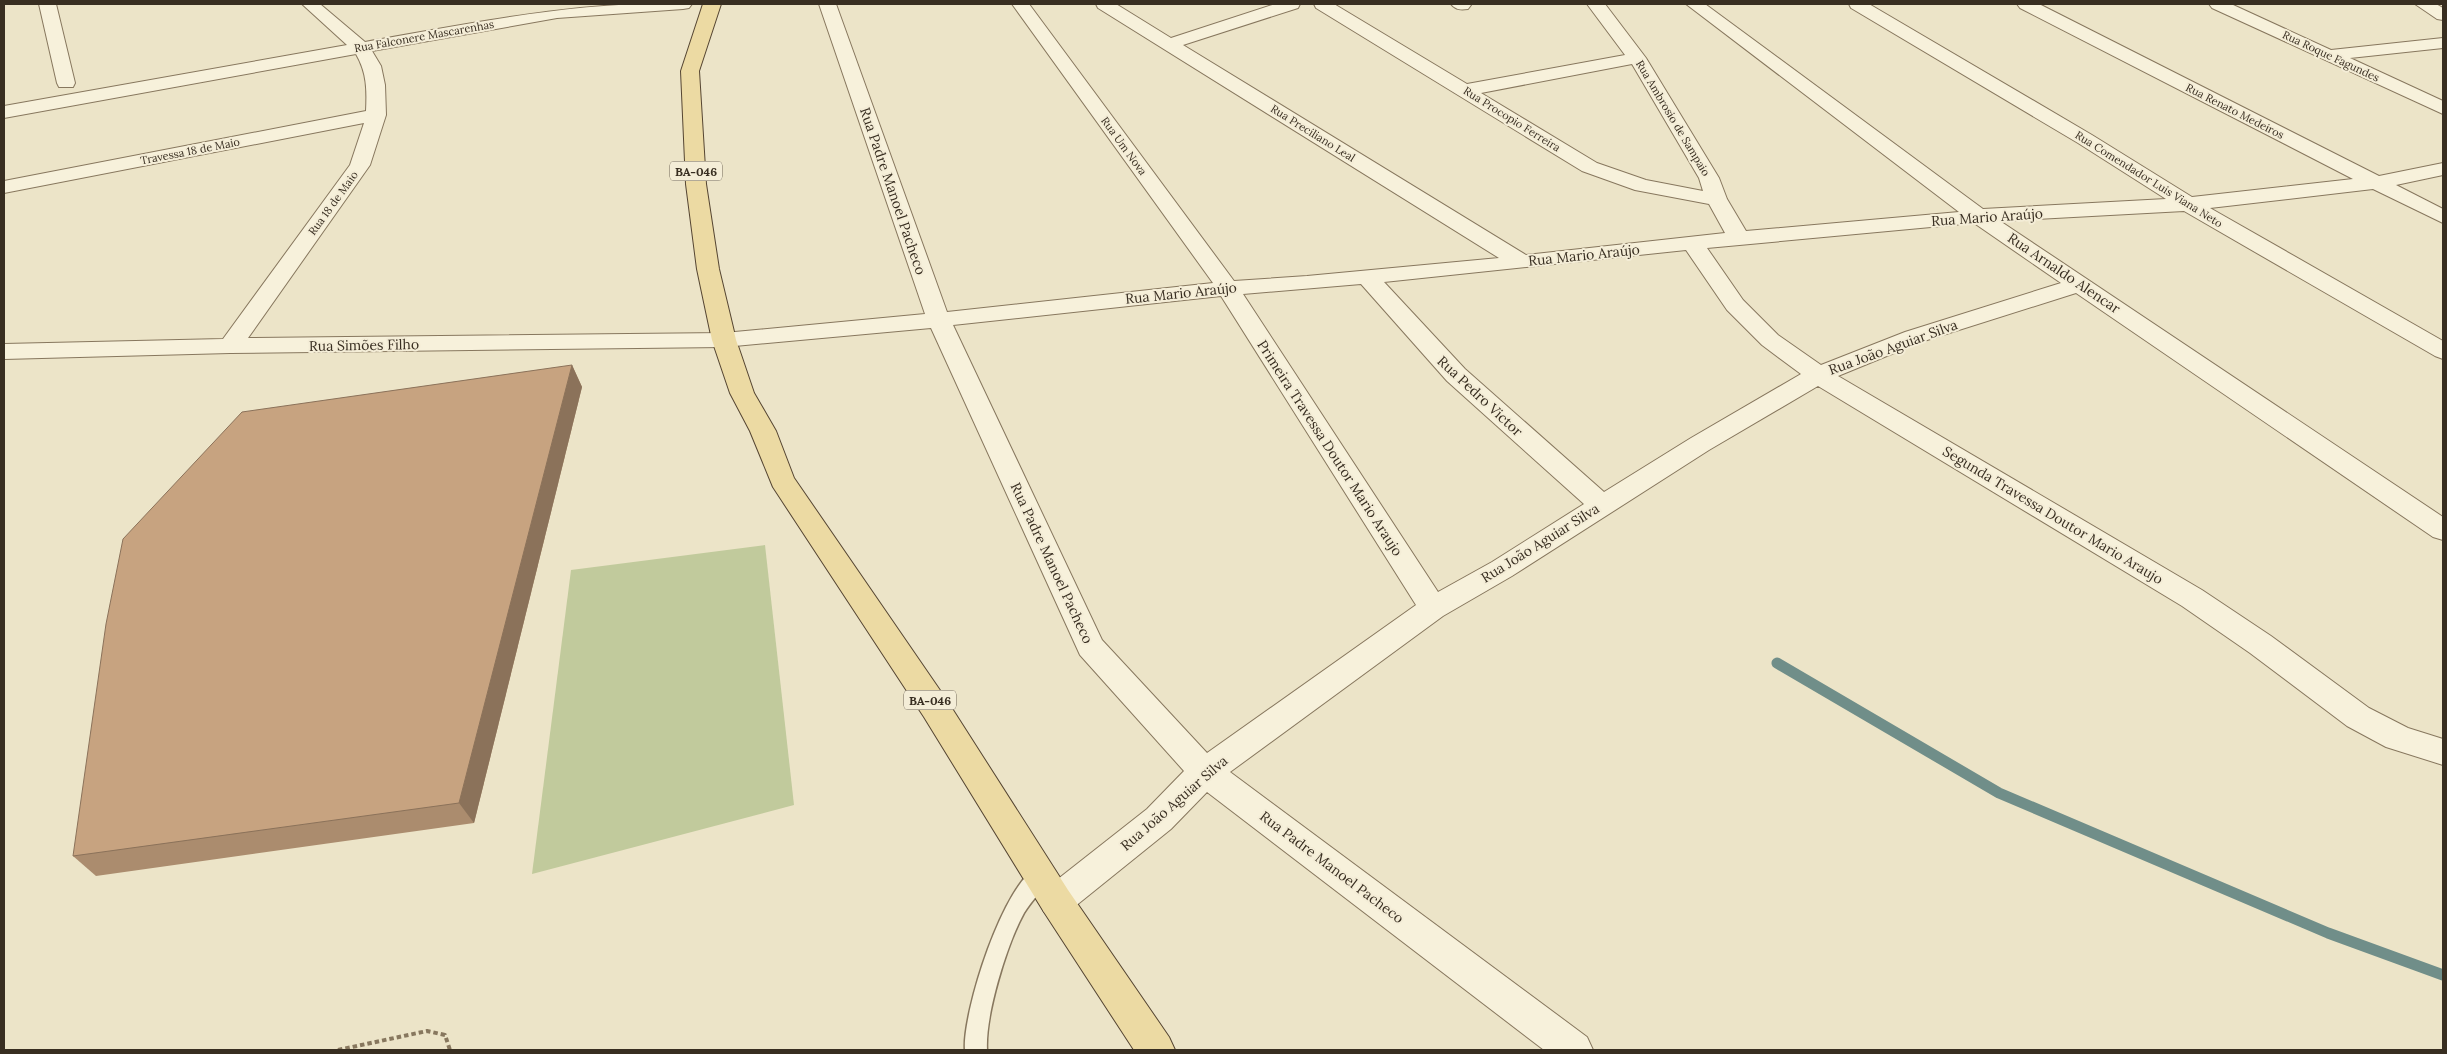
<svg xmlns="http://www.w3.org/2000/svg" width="2447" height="1054" font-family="Lora,serif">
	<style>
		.green { fill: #c1ca9c }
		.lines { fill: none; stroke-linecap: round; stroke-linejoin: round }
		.stream { stroke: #708e89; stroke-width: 11 }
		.lane-casing { stroke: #87775e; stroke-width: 3 }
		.street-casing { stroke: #87775e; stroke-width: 2 }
		.primary-casing { stroke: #554532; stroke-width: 2 }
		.path { stroke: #87775e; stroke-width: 4; stroke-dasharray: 4.5 3; stroke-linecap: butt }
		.lane { fill: #f7f1db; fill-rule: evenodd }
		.street { fill: #f7f1db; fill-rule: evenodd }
		.primary { fill: #ecdaa3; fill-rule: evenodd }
		.wall { fill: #ab8c6e }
		.shaded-wall { fill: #8b725a }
		.building { fill: #c7a380; stroke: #8b725a }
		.labels { text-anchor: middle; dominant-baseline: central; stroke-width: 4; stroke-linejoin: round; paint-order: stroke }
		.far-street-label { font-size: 11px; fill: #382e21; stroke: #f4edd7 }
		.shield { fill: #f4edd7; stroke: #706758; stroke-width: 1 }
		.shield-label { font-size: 12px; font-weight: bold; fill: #382e21 }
		.street-label { font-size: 14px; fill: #382e21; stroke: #f4edd7 }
	</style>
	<rect width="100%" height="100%" fill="#ece4c8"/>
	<path class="green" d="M765,545L794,805L532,874L571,570Z"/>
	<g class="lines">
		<path class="stream" d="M1777,663L1999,793L2328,933L2443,975"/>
		<defs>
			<path id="lane" d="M1040,866L1047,869L1050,875C1044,889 1032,900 1024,913C1007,944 985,1015 987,1050H965C962,1014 1004,879 1040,866Z"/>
			<path id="street" d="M39,4H56L75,83L73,87H59L57,83Z
				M302,4H320L365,42C473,23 582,0 692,4L689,8L683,9L557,18L372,51L381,66L385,85L386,115L370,165L248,338L724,333L925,314L819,4H836L947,312L1213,283L1012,4H1029L1234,281L1307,276L1499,258L1098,8L1096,4H1116L1171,38L1275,4H1300L1298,8L1183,45L1526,255L1725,233L1709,204L1635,190L1582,171L1316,8L1314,4H1334L1467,84L1625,55L1587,4H1605L1646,58L1719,178L1727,199L1746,231L1959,212L1686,4H1705L1983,209L2166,199L2078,143L1851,8L1849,4H1869L2092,135L2192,197L2353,179L2020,8L2017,4H2039L2379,176L2443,163V175L2396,185L2443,209V223L2373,189L2210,208L2443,341V359L2435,356L2184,211L2000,221L2443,517V540L2433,537L2076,293L1921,342L1838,376L2202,590L2271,636L2369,708L2408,728L2443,739V765L2386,747L2347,726L2250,653L2182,606L1818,386L1709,450L1512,576L1443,616L1230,772L1587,1037L1593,1050H1544L1207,792L1171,829L1068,912L1056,917L1044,912L1039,901L1044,890L1147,809L1184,771L1080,655L931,328L724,347L230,353L4,359V344L223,339L350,165L364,123L4,193V181L366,111C367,90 367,73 356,54L4,118V106L347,45ZM1632,64L1699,178L1703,191L1646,180L1597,163L1481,93ZM1974,223L2061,283L1905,332L1821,365L1778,335L1743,300L1707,248ZM1686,250L1727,310L1762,345L1801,374L1691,438L1604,492L1465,369L1384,282ZM1361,284L1447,381L1584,504L1492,562L1438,592L1243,294ZM1221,296L1416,605L1207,753L1102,640L953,325Z
				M1451,4H1470L1471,5L1468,9C1461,10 1456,10 1451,4Z
				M2209,4H2231L2331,50L2443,38V48L2350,58L2443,101V114L2212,8Z
				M2415,4H2436L2443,8V20L2437,19Z"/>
			<path id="primary" d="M703,4H721L699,71L706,184L719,269L736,340L754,393L776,431L794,478L946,699L1068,890L1169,1037L1175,1050H1134L1044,912L924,717L773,487L750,431L730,393L712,340L697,269L686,184L681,71Z"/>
		</defs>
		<use href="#lane" class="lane-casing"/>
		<use href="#street" class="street-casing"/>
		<use href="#primary" class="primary-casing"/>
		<path class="path" d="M338,1050L427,1031L445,1035L450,1050"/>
		<use href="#lane" class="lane"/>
		<use href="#street" class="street"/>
		<use href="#primary" class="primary"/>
	</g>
	<path class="wall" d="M572,365L582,387L474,823L96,876L73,856Z"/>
	<path class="shaded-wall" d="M572,365L582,387L474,823L459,803Z"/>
	<path class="building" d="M572,365L459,803L73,856L106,624L123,539L242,412Z"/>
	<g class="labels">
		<g class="far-street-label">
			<text transform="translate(424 36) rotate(-10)">Rua Falconere Mascarenhas</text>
			<text transform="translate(2331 56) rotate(25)">Rua Roque Fagundes</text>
			<text transform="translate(2235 111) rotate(27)">Rua Renato Medeiros</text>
			<text transform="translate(1673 118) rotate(59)">Rua Ambrosio de Sampaio</text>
			<text transform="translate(1512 119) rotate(32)">Rua Procopio Ferreira</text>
			<text transform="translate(1313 133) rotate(32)">Rua Preciliano Leal</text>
			<text transform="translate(1124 146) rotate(54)">Rua Um Nova</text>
			<text transform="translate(190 151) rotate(-11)">Travessa 18 de Maio</text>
			<text transform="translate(2149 179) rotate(32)">Rua Comendador Luis Viana Neto</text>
			<text transform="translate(333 203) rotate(-54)">Rua 18 de Maio</text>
		</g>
		<g class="shield">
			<rect x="670" y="161.5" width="52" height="19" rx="4"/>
			<rect x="904" y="690.5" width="52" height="19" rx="4"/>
		</g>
		<g class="shield-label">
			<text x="696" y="171">BA-046</text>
			<text x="930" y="700">BA-046</text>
		</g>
		<g class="street-label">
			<text transform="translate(893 191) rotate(71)">Rua Padre Manoel Pacheco</text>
			<text transform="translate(1987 217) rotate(-4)">Rua Mario Araújo</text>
			<text transform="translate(1584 255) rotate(-6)">Rua Mario Araújo</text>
			<text transform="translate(2064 273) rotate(34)">Rua Arnaldo Alencar</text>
			<text transform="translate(1181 293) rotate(-6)">Rua Mario Araújo</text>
			<text transform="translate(364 345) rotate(-1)">Rua Simões Filho</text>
			<text transform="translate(1893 347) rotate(-20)">Rua João Aguiar Silva</text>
			<text transform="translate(1480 396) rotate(43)">Rua Pedro Victor</text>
			<text transform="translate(1330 448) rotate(57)">Primeira Travessa Doutor Mario Araujo</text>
			<text transform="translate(2053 515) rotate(31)">Segunda Travessa Doutor Mario Araujo</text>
			<text transform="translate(1540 543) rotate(-32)">Rua João Aguiar Silva</text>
			<text transform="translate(1052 563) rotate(65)">Rua Padre Manoel Pacheco</text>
			<text transform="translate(1174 803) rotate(-41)">Rua João Aguiar Silva</text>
			<text transform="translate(1332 867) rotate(37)">Rua Padre Manoel Pacheco</text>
		</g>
	</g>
	<rect width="2447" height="1054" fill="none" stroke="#382e21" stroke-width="10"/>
</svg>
